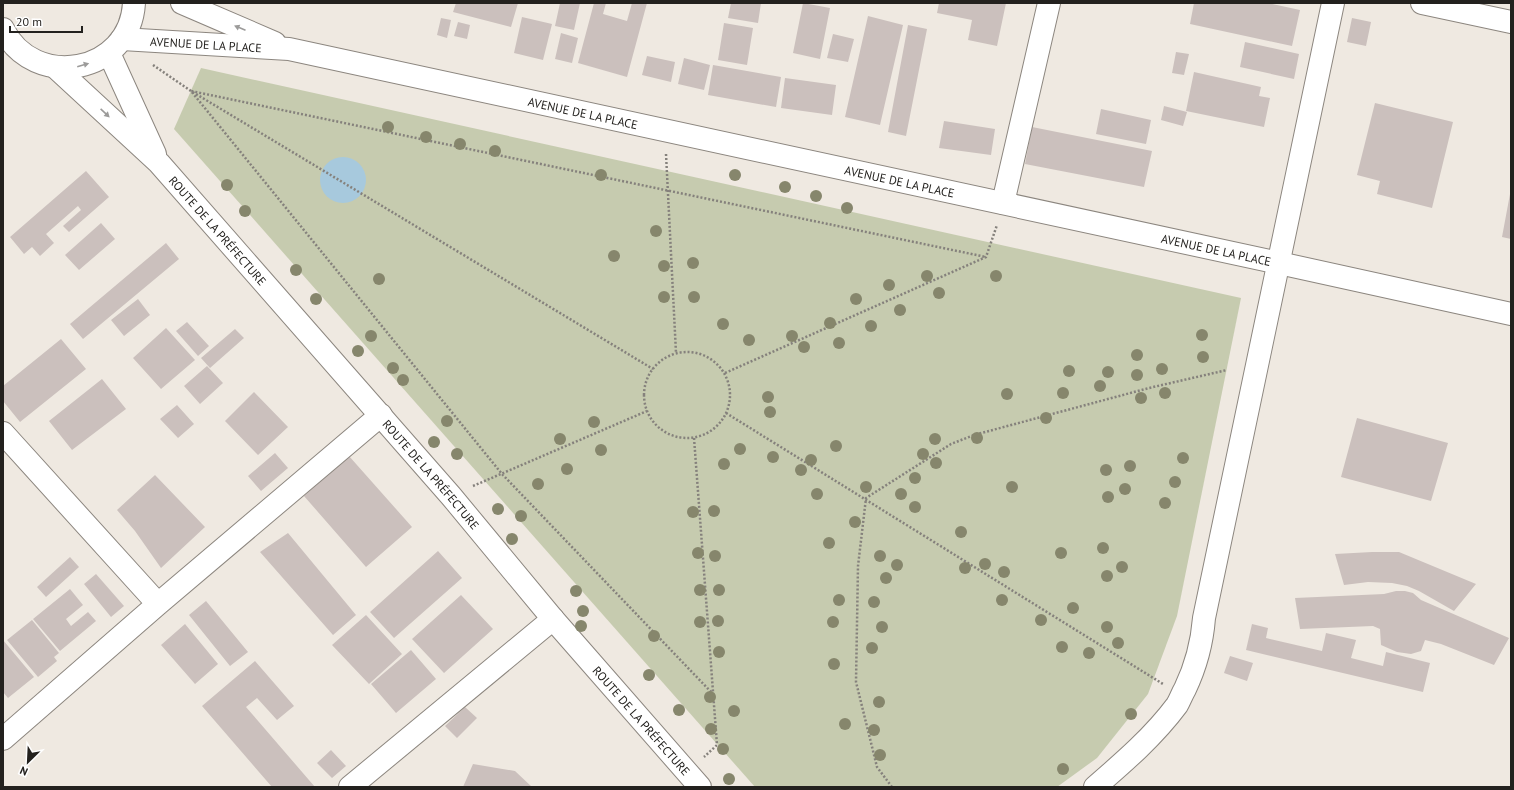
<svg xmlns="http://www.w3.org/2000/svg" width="1514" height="790" font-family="'PT Sans',sans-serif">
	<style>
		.green { fill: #c6cbaf }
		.water { fill: #a7c9dd }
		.building { fill: #cbc0bd }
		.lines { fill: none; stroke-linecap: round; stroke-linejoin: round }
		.minor-casing { stroke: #8c867f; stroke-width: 24 }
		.tertiary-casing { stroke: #8c867f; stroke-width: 24 }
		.path { stroke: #85817c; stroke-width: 2.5; stroke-dasharray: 2 2; stroke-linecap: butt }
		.minor { stroke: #fff; stroke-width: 22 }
		.tertiary { stroke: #fff; stroke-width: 22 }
		.tree { fill: #86866c }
		.oneway { fill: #9c9b9a }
		.labels { text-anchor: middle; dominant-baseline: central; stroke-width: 3; stroke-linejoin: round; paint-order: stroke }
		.street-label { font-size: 12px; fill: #23211e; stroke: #fff }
	</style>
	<rect width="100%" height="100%" fill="#efe9e1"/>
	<path class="green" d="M201,68L1241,298L1177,616L1148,694L1097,758L1057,787H755L174,129Z"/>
	<path class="water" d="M320 180a23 23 0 1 1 46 0a23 23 0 1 1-46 0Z"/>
	<path class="building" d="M456,3H518L511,27L453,12Z
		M560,3H580L574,30L555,26Z
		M594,3H606L603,14L627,21L632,3H647L627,77L578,63Z
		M731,3H761L758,23L728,18Z
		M803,3L830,8L820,59L793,53Z
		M939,3H1006L997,46L968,40L972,20L937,13Z
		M1194,3H1268L1300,10L1292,46L1190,24Z
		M868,16L903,25L880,125L845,117Z
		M522,17L552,24L543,60L514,53Z
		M441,18L451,20L447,38L437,35Z
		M1352,18L1371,22L1366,46L1347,42Z
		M458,22L470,25L467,39L454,36Z
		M724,23L753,28L747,65L718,60Z
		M908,25L927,29L906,136L888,132Z
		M561,33L578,38L572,63L555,59Z
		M833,34L854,39L848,62L827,58Z
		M1245,42L1299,54L1294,79L1240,67Z
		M1176,52L1189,54L1184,75L1172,73Z
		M647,56L675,62L671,82L642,75Z
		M684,58L710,65L704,90L678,84Z
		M713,65L781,77L776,107L708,95Z
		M1194,72L1261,87L1259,96L1270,98L1264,127L1186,111Z
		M785,78L836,85L832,115L781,108Z
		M1375,103L1453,122L1432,208L1377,194L1380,181L1357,175Z
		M1164,106L1187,112L1183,126L1161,120Z
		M1101,109L1151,120L1146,144L1096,134Z
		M944,121L995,129L991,155L939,148Z
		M1032,127L1152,151L1144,187L1025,164Z
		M86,171L109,197L69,232L63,226L81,210L78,206L46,234L54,243L40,256L32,247L24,254L10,237Z
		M1510,194H1511V239L1502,237Z
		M101,223L115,239L79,270L65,255Z
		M166,243L179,259L83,339L70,324Z
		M138,299L150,315L124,336L111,320Z
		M187,322L209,346L198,356L176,331Z
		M166,328L195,360L161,389L133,358Z
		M235,329L244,338L210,368L201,358Z
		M61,339L86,369L20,422L3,401V386Z
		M207,366L223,383L200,404L184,386Z
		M102,379L126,409L72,450L49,421Z
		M254,392L288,427L258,455L225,421Z
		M177,405L194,424L178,438L160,419Z
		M1357,418L1448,443L1431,501L1341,477Z
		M275,453L288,468L261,491L248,476Z
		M349,456L412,527L366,567L304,496Z
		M155,475L205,527L161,568L135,531L117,510Z
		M288,533L356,615L333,635L260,552Z
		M438,551L462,578L394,638L370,612Z
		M1372,552H1399L1476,584L1454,611L1419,591L1407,586L1392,583L1368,582L1344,585L1335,554Z
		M70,557L79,567L46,597L37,587Z
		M96,574L124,606L111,617L84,584Z
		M70,589L83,605L66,619L71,626L88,612L96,621L60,651L33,619Z
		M1396,591H1405L1413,593L1421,600L1509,638L1494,665L1441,644L1425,640L1421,651L1411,654L1397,652L1381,645L1380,629L1373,626L1300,629L1295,598L1384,594Z
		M461,595L493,629L444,673L412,639Z
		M206,601L248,652L230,666L189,615Z
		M366,615L402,654L369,684L332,645Z
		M32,620L59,653L54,657L57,661L38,677L7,640Z
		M185,624L218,664L195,684L161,645Z
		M1252,624L1268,628L1266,638L1322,651L1326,633L1356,640L1351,658L1383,666L1386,652L1430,663L1423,692L1246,650Z
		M3,640L34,677L8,698L3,692Z
		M411,650L436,679L396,713L371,684Z
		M1230,656L1253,663L1247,681L1224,673Z
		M255,661L294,706L277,720L257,698L246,707L315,787H272L202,706Z
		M465,707L477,718L457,738L445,726Z
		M331,750L346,766L332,778L317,763Z
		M473,764L515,771L532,787H463Z"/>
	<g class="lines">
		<defs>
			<path id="minor" d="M1422,3L1511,22
				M1003,203L1049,3
				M3,433L158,604
				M3,739L158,604L381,415
				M350,787L553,619
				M1095,787C1124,762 1154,736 1177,705C1180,700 1182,694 1185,689C1196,666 1202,644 1204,618L1333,3"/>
			<g id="tertiary">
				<path d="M182,3L275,43"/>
				<path d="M3,29C34,91 130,74 134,3"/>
				<path id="s1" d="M122,39L289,49L1279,263L1511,314"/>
				<path d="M109,53L155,154"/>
				<path id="s2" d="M55,67L159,163L451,496L553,619L700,787"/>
			</g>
		</defs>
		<use href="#minor" class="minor-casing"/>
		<use href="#tertiary" class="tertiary-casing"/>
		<path class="path" d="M153,65L191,91L653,369
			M666,154L676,353
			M644 395a43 43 0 1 1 86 0a43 43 0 1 1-86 0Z
			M725,373L986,257L997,225
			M726,413L1163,684
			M694,438L717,745L704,757
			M473,486L647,411
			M714,695L502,474L191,91L986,257
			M892,787L877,767L856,682L858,566L866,498L951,444L974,435L1149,388L1227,370"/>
		<use href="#minor" class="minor"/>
		<use href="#tertiary" class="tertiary"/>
	</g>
	<g class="tree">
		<circle cx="388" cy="127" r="6"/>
		<circle cx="426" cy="137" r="6"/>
		<circle cx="460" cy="144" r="6"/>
		<circle cx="495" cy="151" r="6"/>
		<circle cx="601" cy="175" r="6"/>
		<circle cx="735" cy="175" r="6"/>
		<circle cx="227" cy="185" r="6"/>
		<circle cx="785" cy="187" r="6"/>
		<circle cx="816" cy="196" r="6"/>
		<circle cx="847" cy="208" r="6"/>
		<circle cx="245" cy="211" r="6"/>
		<circle cx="656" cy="231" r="6"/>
		<circle cx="614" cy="256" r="6"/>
		<circle cx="693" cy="263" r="6"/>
		<circle cx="664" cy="266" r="6"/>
		<circle cx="296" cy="270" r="6"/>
		<circle cx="927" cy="276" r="6"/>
		<circle cx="996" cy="276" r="6"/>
		<circle cx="379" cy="279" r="6"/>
		<circle cx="889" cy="285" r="6"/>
		<circle cx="939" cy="293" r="6"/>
		<circle cx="664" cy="297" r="6"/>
		<circle cx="694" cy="297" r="6"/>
		<circle cx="316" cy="299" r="6"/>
		<circle cx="856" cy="299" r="6"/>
		<circle cx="900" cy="310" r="6"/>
		<circle cx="830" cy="323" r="6"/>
		<circle cx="723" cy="324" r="6"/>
		<circle cx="871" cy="326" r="6"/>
		<circle cx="1202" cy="335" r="6"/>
		<circle cx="371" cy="336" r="6"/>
		<circle cx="792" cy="336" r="6"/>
		<circle cx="749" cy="340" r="6"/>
		<circle cx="839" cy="343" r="6"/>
		<circle cx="804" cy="347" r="6"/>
		<circle cx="358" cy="351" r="6"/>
		<circle cx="1137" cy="355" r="6"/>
		<circle cx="1203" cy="357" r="6"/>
		<circle cx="393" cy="368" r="6"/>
		<circle cx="1162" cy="369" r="6"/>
		<circle cx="1069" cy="371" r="6"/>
		<circle cx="1108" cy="372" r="6"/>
		<circle cx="1137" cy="375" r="6"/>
		<circle cx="403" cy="380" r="6"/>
		<circle cx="1100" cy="386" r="6"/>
		<circle cx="1063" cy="393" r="6"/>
		<circle cx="1165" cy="393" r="6"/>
		<circle cx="1007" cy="394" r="6"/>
		<circle cx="768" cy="397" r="6"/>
		<circle cx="1141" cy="398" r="6"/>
		<circle cx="770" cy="412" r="6"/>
		<circle cx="1046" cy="418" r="6"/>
		<circle cx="447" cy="421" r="6"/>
		<circle cx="594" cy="422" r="6"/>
		<circle cx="977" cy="438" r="6"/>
		<circle cx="560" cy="439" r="6"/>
		<circle cx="935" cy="439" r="6"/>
		<circle cx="434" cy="442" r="6"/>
		<circle cx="836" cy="446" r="6"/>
		<circle cx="740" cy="449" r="6"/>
		<circle cx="601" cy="450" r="6"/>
		<circle cx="457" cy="454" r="6"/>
		<circle cx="923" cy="454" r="6"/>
		<circle cx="773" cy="457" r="6"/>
		<circle cx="1183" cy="458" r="6"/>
		<circle cx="811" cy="460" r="6"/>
		<circle cx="936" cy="463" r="6"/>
		<circle cx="724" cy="464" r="6"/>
		<circle cx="1130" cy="466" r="6"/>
		<circle cx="567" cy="469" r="6"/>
		<circle cx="801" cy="470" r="6"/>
		<circle cx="1106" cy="470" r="6"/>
		<circle cx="915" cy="478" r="6"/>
		<circle cx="1175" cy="482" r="6"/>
		<circle cx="538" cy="484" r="6"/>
		<circle cx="866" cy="487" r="6"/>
		<circle cx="1012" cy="487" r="6"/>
		<circle cx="1125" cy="489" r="6"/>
		<circle cx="817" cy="494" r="6"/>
		<circle cx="901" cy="494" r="6"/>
		<circle cx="1108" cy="497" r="6"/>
		<circle cx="1165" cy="503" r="6"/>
		<circle cx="915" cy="507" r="6"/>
		<circle cx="498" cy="509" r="6"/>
		<circle cx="714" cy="511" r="6"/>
		<circle cx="693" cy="512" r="6"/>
		<circle cx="521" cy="516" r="6"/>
		<circle cx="855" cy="522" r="6"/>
		<circle cx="961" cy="532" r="6"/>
		<circle cx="512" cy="539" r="6"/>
		<circle cx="829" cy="543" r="6"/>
		<circle cx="1103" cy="548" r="6"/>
		<circle cx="698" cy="553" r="6"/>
		<circle cx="1061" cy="553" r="6"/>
		<circle cx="715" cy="556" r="6"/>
		<circle cx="880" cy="556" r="6"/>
		<circle cx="985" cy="564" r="6"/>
		<circle cx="897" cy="565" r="6"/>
		<circle cx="1122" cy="567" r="6"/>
		<circle cx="965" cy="568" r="6"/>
		<circle cx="1004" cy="572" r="6"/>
		<circle cx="1107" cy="576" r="6"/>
		<circle cx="886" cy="578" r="6"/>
		<circle cx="700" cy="590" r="6"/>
		<circle cx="719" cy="590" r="6"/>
		<circle cx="576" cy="591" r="6"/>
		<circle cx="839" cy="600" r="6"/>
		<circle cx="1002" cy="600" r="6"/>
		<circle cx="874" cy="602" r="6"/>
		<circle cx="1073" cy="608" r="6"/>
		<circle cx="583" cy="611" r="6"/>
		<circle cx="1041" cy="620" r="6"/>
		<circle cx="718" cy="621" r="6"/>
		<circle cx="700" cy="622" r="6"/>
		<circle cx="833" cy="622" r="6"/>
		<circle cx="581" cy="626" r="6"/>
		<circle cx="882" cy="627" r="6"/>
		<circle cx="1107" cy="627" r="6"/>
		<circle cx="654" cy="636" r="6"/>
		<circle cx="1118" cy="643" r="6"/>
		<circle cx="1062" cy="647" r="6"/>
		<circle cx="872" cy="648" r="6"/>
		<circle cx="719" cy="652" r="6"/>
		<circle cx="1089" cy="653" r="6"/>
		<circle cx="834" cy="664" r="6"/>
		<circle cx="649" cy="675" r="6"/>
		<circle cx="710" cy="697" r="6"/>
		<circle cx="879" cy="702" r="6"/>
		<circle cx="679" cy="710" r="6"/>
		<circle cx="734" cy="711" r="6"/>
		<circle cx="1131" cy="714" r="6"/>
		<circle cx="845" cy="724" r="6"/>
		<circle cx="711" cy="729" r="6"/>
		<circle cx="874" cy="730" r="6"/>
		<circle cx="723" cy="749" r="6"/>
		<circle cx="880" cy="755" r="6"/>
		<circle cx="1063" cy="769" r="6"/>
		<circle cx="729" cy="779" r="6"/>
	</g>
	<defs><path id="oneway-solid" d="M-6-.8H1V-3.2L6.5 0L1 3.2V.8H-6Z"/></defs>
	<g class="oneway">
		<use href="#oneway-solid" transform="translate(240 28) rotate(-157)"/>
		<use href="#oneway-solid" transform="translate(83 65) rotate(-16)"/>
		<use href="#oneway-solid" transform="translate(105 113) rotate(43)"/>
	</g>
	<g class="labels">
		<g class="street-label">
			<text stroke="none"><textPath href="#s1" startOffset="84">AVENUE DE LA PLACE</textPath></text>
			<text stroke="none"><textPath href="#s1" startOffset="468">AVENUE DE LA PLACE</textPath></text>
			<text stroke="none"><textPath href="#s1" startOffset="792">AVENUE DE LA PLACE</textPath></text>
			<text stroke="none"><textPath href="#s2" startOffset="231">ROUTE DE LA PRÉFECTURE</textPath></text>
			<text stroke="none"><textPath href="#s1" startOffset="1116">AVENUE DE LA PLACE</textPath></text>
			<text stroke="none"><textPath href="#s2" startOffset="555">ROUTE DE LA PRÉFECTURE</textPath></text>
			<text stroke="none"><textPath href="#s2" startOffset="879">ROUTE DE LA PRÉFECTURE</textPath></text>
		</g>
	</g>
	<rect width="1514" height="790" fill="none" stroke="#23211e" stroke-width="8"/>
	<g transform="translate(28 762) rotate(204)" stroke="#ffffff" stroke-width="3" paint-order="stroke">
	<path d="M0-3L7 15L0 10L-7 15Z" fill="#23211e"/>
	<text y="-6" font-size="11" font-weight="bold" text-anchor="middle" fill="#23211e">N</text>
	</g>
	<path d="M10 26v6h72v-6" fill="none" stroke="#23211e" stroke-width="2"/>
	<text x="16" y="26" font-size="12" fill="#23211e" stroke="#ffffff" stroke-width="3" paint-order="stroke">20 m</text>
</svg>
